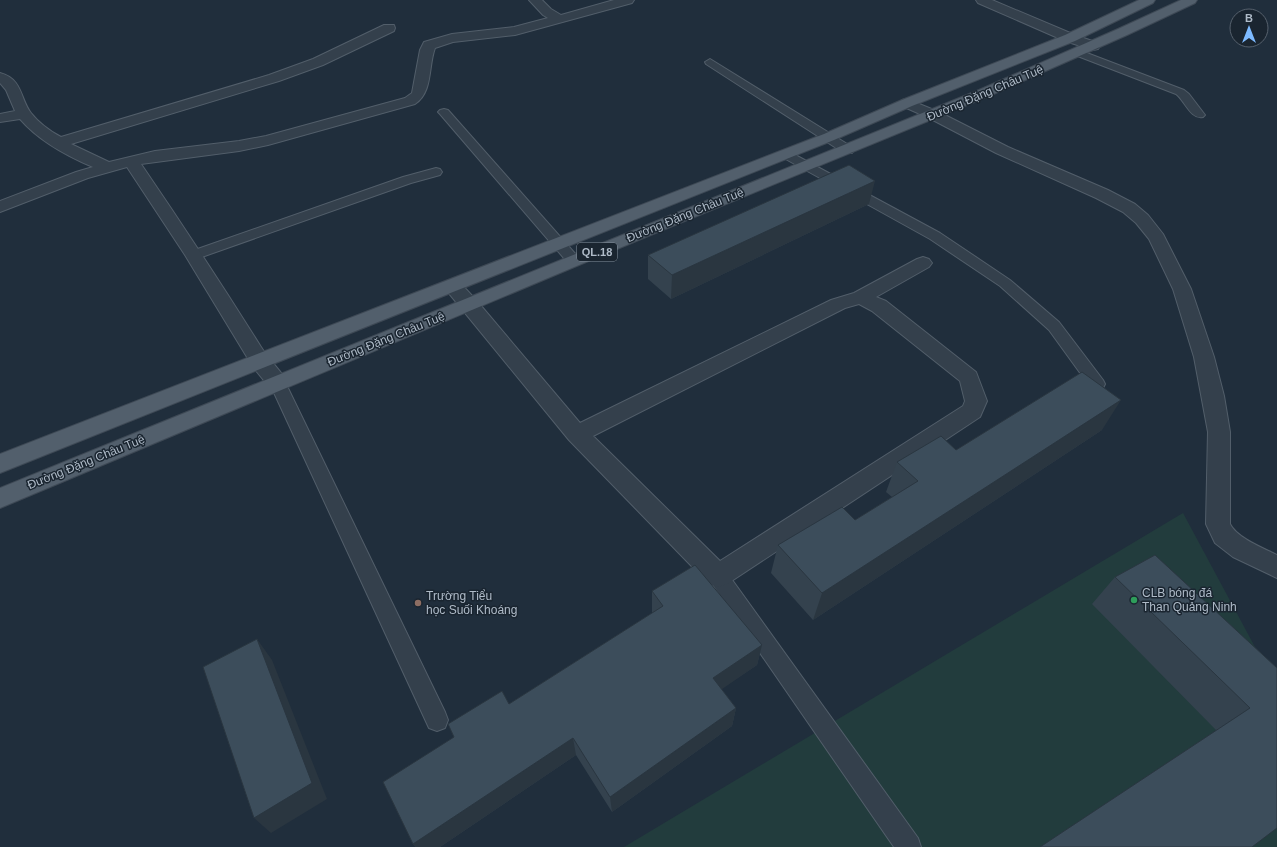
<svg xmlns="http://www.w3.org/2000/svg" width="1277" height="847" font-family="Arial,sans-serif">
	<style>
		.green { fill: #223c3d }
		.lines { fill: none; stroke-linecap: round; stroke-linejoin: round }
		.lane-casing { stroke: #525e6a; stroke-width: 2 }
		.street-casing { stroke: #525e6a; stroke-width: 2 }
		.primary-casing { stroke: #3e4955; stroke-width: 2 }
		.lane { fill: #34404c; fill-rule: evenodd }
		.street { fill: #34404c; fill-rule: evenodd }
		.primary { fill: #525f6c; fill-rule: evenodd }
		.wall { fill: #34424e }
		.shaded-wall { fill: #2a3640 }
		.building { fill: #3c4d5b; stroke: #2a3640 }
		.leisure-dot { fill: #2e9e5b; stroke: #1a2530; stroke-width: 1.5 }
		.education-dot { fill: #8d6e63; stroke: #1a2530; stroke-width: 1.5 }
		.labels { text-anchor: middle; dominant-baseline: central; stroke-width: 3; stroke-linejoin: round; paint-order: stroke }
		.shield { fill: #1a2530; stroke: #828e9a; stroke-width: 1 }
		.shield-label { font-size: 11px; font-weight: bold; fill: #afbbc8 }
		.street-label { font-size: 12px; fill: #afbbc8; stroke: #1a2530 }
		.poi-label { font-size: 12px; fill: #afbbc8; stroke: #1a2530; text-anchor: start }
	</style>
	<rect width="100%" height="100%" fill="#202e3c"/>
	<path class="green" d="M1183,513L1277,688V847H624Z"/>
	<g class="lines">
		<defs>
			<path id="lane" d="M1079,50L1184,90L1189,94L1205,115L1203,117C1191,120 1185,101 1176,94L1075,55L1074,53Z
				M710,59L852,147L854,150L852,153H844L706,64L705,62Z
				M444,109L448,110L579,258L581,261L579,264L574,265L569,264L440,114L438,112L440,110Z
				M786,150L940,233L1010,280L1059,322L1103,380L1105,384L1103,388L1097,390L1091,388L1049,330L1000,286L930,239L782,157L780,154L782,151Z
				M436,168L440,169L442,172L440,175L411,183L199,258L194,259L189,258L187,255L189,252L403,177Z
				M278,378L284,380L286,384L445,712L448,720L445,728L437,731L429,728L270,384L272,380Z
				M718,567L725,570L918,838L921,847H894L711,582L708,576L711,570Z"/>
			<path id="street" d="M529,0H542L551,9L561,15L614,0H634L632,3L515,35L453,42L435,48C428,67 433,92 415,104L268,145L239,151L141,164C182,224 222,285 261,347C269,360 281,371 289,384L285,389L278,392L271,389L253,367L185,255L127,167L88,178L0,212V201L76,172L93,167C67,156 39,141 20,119L0,122V114L15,111L6,90L0,83V73C23,79 20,99 31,113C39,123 50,131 61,137L269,75L313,59L384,25H394L395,28L394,31L323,65L279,81L71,144L109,162L155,151L239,141L266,136L405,98L412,93L420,50L424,42L452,34L514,27L548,18L543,15Z
				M976,0H992L1075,35L1098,43L1100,46L1098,49L1093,50L1065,41L978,3Z
				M907,99L939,112L1008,147L1108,190L1135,204L1148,215L1163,234L1191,289L1214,357L1224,396L1230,432V524C1237,538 1263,548 1277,555V578L1233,557L1215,543L1206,524L1208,432L1194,357L1173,289L1149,239L1136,223L1123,212L1096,198L996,153L929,118L902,106L900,103L902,100Z
				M923,257L929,259L932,263L929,267L876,297L886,301L976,372L987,401L980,417L727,584L718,587L709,584L569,440L443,286L445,282C460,278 467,291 477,301L580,423L831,300L854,293L917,259ZM859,304L872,311L960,381L965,401L963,406L720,561L593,436L845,308Z"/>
			<path id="primary" d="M1139,0H1155L1153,3L1075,41L912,106L834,140L0,473V454L824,134L902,100L1065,35Z
				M1181,0H1197L1195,3L1127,35L989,96L641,239L0,508V488L979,90L1118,29Z"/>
		</defs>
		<use href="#lane" class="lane-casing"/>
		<use href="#street" class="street-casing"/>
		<use href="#primary" class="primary-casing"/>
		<use href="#lane" class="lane"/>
		<use href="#street" class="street"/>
		<use href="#primary" class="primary"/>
	</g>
	<path class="wall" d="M869,204L671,299L648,279V255Z
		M1102,430L813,620L771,573L778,545L855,520L892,497L886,492L897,462L956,450Z
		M1115,577L1277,668L1252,847L1216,730L1092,604Z
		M652,591L762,645L757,665L721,689L736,708L732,726L612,812L576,755L440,847H416L413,844L454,737L448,724L509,704L652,613Z"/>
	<path class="shaded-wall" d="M875,181L869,204L671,299L672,275Z
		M1121,400L1102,430L813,620L822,593Z
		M257,639L272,660L327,799L271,833L254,818Z
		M762,645L757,665L709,698L713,678Z
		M736,708L732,726L612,812L610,797Z
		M573,738L576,755L440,847H416L413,844Z"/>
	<path class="building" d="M849,165L875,181L672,275L648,255Z
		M1082,372L1121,400L822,593L778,545L842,507L855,520L918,481L897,462L941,436L956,450Z
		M1155,555L1277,668V828L1252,847H1040L1250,708L1115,577Z
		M695,565L762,645L713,678L736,708L610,797L573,738L413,844L383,782L454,737L448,724L502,691L509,704L663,606L652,591Z
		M257,639L312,783L254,818L203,667Z"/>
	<circle class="leisure-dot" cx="1134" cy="600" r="4"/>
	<circle class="education-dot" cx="418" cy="603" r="4"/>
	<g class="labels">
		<rect class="shield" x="577" y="243" width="40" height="18" rx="3"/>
		<g class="shield-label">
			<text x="597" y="252">QL.18</text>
		</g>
		<g class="street-label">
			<text transform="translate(985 93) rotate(-23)">Đường Đặng Châu Tuệ</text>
			<text transform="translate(685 215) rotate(-22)">Đường Đặng Châu Tuệ</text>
			<text transform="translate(386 339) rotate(-22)">Đường Đặng Châu Tuệ</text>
			<text transform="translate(86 462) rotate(-22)">Đường Đặng Châu Tuệ</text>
		</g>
		<g class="poi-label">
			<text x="1142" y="593">CLB bóng đá<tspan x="1142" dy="14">Than Quảng Ninh</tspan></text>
			<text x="426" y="596">Trường Tiểu<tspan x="426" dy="14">học Suối Khoáng</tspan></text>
		</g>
	</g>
	<g transform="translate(1249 28)"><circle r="19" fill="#1a2530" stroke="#56616d"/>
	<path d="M0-3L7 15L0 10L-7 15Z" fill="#7dbaff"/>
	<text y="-6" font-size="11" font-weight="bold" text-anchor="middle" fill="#afbbc8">B</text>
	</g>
</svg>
